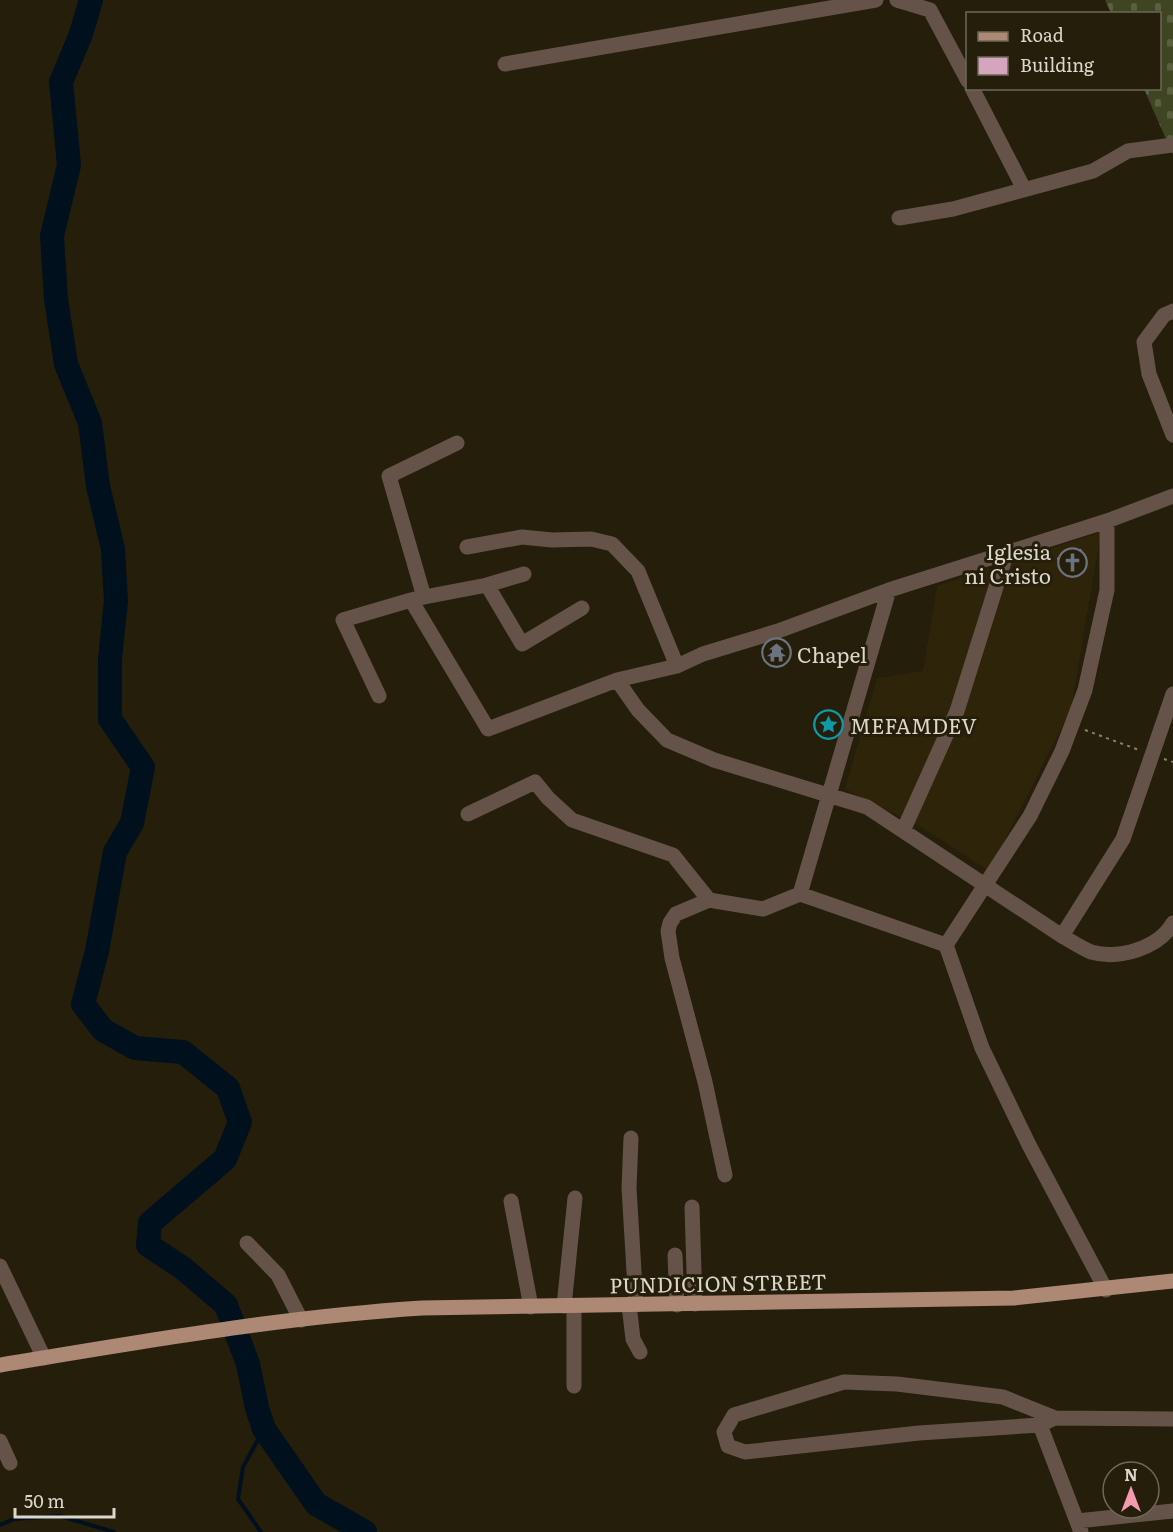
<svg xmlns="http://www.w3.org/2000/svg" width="1173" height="1532" font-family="Literata,serif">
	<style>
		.built { fill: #2e2409 }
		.cemetery { fill: url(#cemetery-stones) }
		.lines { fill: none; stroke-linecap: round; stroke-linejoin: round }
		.stream { stroke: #00101d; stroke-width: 4 }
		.river { stroke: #00101d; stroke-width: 24 }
		.building { fill: #d4a5bc }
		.path { stroke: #888273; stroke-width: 2; stroke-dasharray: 3 4.5; stroke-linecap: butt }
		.minor { stroke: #65534a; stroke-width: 15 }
		.major { stroke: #ad8875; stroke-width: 15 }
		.labels { text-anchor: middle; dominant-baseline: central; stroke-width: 6; stroke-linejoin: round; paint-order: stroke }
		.poi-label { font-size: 21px; fill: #dcd7cb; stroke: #251e0a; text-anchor: start }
		.street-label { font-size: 21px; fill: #dcd7cb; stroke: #251e0a }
	</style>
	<defs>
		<pattern id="cemetery-stones" width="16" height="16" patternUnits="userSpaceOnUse" patternTransform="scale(1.5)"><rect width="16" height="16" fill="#3f4522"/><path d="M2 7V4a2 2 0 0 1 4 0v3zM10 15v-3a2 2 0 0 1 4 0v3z" fill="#5a5f41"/></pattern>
	</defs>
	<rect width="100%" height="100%" fill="#251e0a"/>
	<path class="built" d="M1101,532L1071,709L989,871L921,827L845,789L877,678L923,671L937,586Z"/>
	<path class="cemetery" d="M1105,0H1173V155L1144,89L1160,88V14L1111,13Z"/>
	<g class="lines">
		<path class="stream" d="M0,1525L14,1519L60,1516L114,1532
			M261,1532L238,1499L243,1467L264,1429"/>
		<path class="river" d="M91,0L81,34L61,82L69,165L52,236L56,299L66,364L90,423L98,486L113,549L116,601L110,659V719L143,767L132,823L115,852L97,951L83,1004L103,1030L135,1048L183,1052L228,1088L240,1122L225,1159L150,1223L148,1245L184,1269L226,1305L248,1364L257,1408L264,1429L316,1504L365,1532"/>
	</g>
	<path class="building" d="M1081,549L1087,566L1064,575L1057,558Z"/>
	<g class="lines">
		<path class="path" d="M1085,730L1139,750
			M1164,759L1173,762"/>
		<path class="minor" d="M897,0L930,10L968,81
			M505,64L876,0
			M972,88L1024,189
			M899,218L953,209L1093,171L1128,151L1173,145
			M1173,311L1164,315L1144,342L1149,374L1173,435
			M1173,496L1107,521L889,590L778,631L703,654L677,666L617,680L638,710L667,740L714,760L867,807L1062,936C1071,941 1081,948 1091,952C1119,960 1159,948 1173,923
			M467,547L522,537L552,540L591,539L612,544L638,571L677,666
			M487,585L522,644L582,608
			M889,590L800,894L946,945
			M424,597L389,476L457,443
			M414,599L487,585L524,574
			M379,696L343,620L411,600L488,729L617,680
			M468,814L535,782L548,798L572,820L673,855L709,900
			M903,831L957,711L1007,552
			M1062,936L1123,839L1173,694
			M631,1138L629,1188L636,1305
			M725,1175L705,1082L672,958L668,931L670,923L676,914L709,900L763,909L800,894
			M511,1201L531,1307
			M692,1207L695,1304
			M247,1243L278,1275L301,1320
			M675,1255L677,1305
			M0,1266L44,1358
			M1106,1290L1029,1145L982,1048L946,945L1030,816L1062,751L1085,690L1107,590V521
			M629,1305L633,1339L640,1352
			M564,1306L575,1198
			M574,1306V1386
			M1055,1418L1040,1425L919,1433L745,1452L728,1446L724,1432L734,1415L844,1382L897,1384L1003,1397L1055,1418L1173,1419
			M1040,1425L1081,1532
			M0,1441L10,1463
			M1077,1521L1173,1511"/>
		<path class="major" d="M0,1365C140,1342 281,1317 422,1308L1014,1298L1173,1281"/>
	</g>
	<defs>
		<symbol id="church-ring" viewBox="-11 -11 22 22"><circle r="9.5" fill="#251e0a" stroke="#6b7280" stroke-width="1.5"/><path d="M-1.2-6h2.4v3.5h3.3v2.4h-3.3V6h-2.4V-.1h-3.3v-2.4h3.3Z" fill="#6b7280"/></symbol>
		<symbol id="temple-ring" viewBox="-11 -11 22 22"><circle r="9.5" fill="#251e0a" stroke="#6b7280" stroke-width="1.5"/><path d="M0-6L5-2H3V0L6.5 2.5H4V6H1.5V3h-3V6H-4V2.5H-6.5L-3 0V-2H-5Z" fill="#6b7280"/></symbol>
		<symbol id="sight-ring" viewBox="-11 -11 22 22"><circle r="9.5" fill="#251e0a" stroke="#0f9aa8" stroke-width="1.5"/><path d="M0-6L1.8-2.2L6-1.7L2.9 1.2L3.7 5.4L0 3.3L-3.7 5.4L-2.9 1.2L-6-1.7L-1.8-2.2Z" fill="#0f9aa8"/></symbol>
	</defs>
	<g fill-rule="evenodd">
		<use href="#church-ring" x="1056" y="546" width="33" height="33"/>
		<use href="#temple-ring" x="760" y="636" width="33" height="33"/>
		<use href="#sight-ring" x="812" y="708" width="33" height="33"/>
	</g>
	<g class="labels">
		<g class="poi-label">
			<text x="1051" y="550" text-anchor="end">Iglesia<tspan x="1051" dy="24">ni Cristo</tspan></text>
			<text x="797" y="653">Chapel</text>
			<text x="850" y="724">MEFAMDEV</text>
		</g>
		<g class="street-label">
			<text transform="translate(718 1282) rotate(-1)">PUNDICION STREET</text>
		</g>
	</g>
	<rect x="966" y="12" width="195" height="78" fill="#251e0a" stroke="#6e6857" stroke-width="1.5"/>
	<rect x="978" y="32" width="30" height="9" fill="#ad8875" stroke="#6e6857" stroke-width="1.5"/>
	<text x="1020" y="42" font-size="18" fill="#dcd7cb">Road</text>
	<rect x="978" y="57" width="30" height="18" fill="#d4a5bc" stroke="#6e6857" stroke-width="1.5"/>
	<text x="1020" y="72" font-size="18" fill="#dcd7cb">Building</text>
	<g transform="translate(1131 1490)"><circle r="28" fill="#251e0a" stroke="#6e6857" stroke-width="1.5"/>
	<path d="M0-4.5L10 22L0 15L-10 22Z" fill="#f29aae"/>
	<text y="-9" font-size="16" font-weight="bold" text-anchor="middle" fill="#dcd7cb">N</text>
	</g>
	<path d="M15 1508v9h99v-9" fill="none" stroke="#dcd7cb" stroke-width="3"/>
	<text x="24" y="1508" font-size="18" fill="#dcd7cb" stroke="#251e0a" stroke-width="4.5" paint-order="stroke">50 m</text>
</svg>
